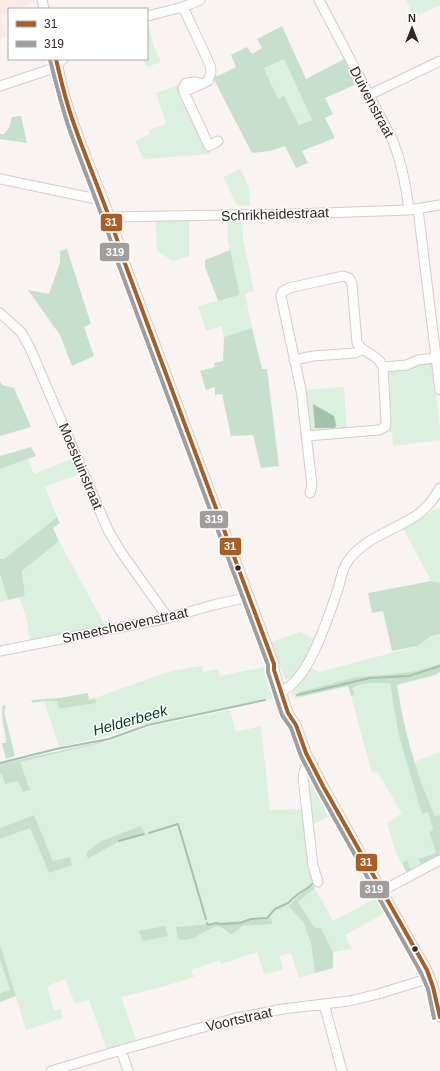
<svg xmlns="http://www.w3.org/2000/svg" width="440" height="1071" font-family="Arial,sans-serif">
	<style>
		.built { fill: #fce9e6 }
		.green { fill: #dcf0e0; fill-rule: evenodd }
		.forest { fill: #c7e0ce; fill-rule: evenodd }
		.water { fill: #a4c3ad }
		.lines { fill: none; stroke-linecap: round; stroke-linejoin: round }
		.stream { stroke: #a4c3ad; stroke-width: 2 }
		.minor-casing { stroke: #d4cbca; stroke-width: 11 }
		.minor { stroke: #fefdfd; stroke-width: 9 }
		.bus-1-casing { stroke: #fff; stroke-width: 7 }
		.bus-2-casing { stroke: #fff; stroke-width: 7 }
		.bus-1 { stroke: #a85e24; stroke-width: 4 }
		.bus-2 { stroke: #a29d9d; stroke-width: 4 }
		.bus-dot { fill: #312625; stroke: #fff; stroke-width: 1.5 }
		.labels { text-anchor: middle; dominant-baseline: central; stroke-width: 3; stroke-linejoin: round; paint-order: stroke }
		.street-label { font-size: 14px; fill: #312625; stroke: #fff }
		.water-label { font-size: 15px; font-style: italic; fill: #003e20; stroke: #fff }
		.line-badge { stroke: #fff; stroke-width: 1.5 }
		.badge-label { font-size: 11px; text-anchor: middle; font-weight: bold; fill: #fff }
	</style>
	<rect width="100%" height="100%" fill="#f9f3f2"/>
	<path class="built" d="M0,0H34L35,2L16,9H9V12L1,15L7,36L0,39Z"/>
	<path class="green" d="M406,0H440V5L414,17Z
		M147,19L153,44L161,62L147,67L142,59H147Z
		M284,59L312,120L299,125L284,97L278,99L264,68Z
		M179,85L180,86V89L211,154L144,159L135,141L150,134L149,130L166,124L156,93Z
		M240,169L249,187L250,206L237,205L223,177Z
		M242,217L243,239L254,291L245,294L252,328L224,337L222,326L206,331L198,306L240,295L228,243L227,218Z
		M189,218V256L173,261L157,251L156,219Z
		M429,362L432,365L433,369L440,427V440L393,446L392,432H389L385,377L386,371Z
		M344,387L347,431L310,432L303,390Z
		M74,458L79,474L45,487L57,517L4,559H0V469L28,459L34,474Z
		M440,507V583L431,581L403,528Z
		M59,541L106,627L30,642L27,620L19,597L25,596L22,571Z
		M0,574L8,600L0,602Z
		M300,632L315,639C310,650 298,682 285,679L271,642Z
		M440,634V664L416,671L393,674L356,677L299,692L300,697L295,699L294,695L291,696L292,691L302,680L310,667L319,672L418,646L431,636Z
		M202,666L203,672L218,669L220,676L268,666L278,697L141,725L108,736L59,747L44,701H58L59,709L96,703L95,698L171,671Z
		M369,683H390L422,813L428,812L433,830L429,832L436,853L419,859L422,866L410,870L406,860L402,863L395,850L387,823L402,814L378,772L372,773L351,696L354,695L352,687L359,685Z
		M230,710L236,732L261,726L270,810L303,809L313,885L304,891L288,906L304,923L311,944L315,973L299,978L291,953L280,956L283,970L264,974L257,952L221,964L220,960L191,970L194,977L162,987L121,997L137,1042L107,1050L89,1000L75,1004L65,979L47,986L54,1011L60,1009L63,1018L26,1030L0,944V839L30,828L49,873L53,861L34,815L0,828V774L19,762L109,741L148,727ZM142,826L144,834L118,842L89,859L101,841ZM272,923L243,926L239,928L236,932H225L218,926L210,928L200,935L181,940L176,927L208,924Z
		M440,752V815L435,816L424,793L414,762Z
		M306,774L310,775L328,817L311,825Z
		M315,888L333,921L378,897L387,912L345,935L352,949L333,952L321,928H315L298,902Z
		M0,960L10,990L0,993Z"/>
	<path class="forest" d="M282,26L306,79L346,58L359,83L325,98L333,114L325,118L335,138L302,151L308,163L296,168L285,146L270,151L252,153L212,76H218L236,67L231,55L247,47L252,54L262,48L257,39ZM284,59L312,120L299,125L284,96L278,99L264,68Z
		M21,116L27,143L0,139V134H4L9,128L12,117Z
		M67,249L91,324L84,327L94,356L72,366L60,335L28,290L49,294L60,263V251Z
		M230,250L240,295L218,301L205,267V260Z
		M252,328L262,369H267L279,466L261,468L253,435L231,436L222,394L215,395V387L206,390L200,371L215,367L214,363L223,361L224,337Z
		M0,381L2,385L14,388L31,427L0,436Z
		M31,447L36,456L0,469V456Z
		M57,517L60,523L53,528L59,541L22,571L25,596L8,600L0,574V559H4Z
		M431,581L440,583V634L431,636L418,646L392,651L383,611L372,613L368,593Z
		M440,664V672L435,675L397,685C404,730 416,775 435,816L440,815V865L432,866L408,876L402,863L407,860L410,869L422,866L418,859L436,853L429,832L433,830L428,812L422,814L399,736L390,683H369L359,685L352,688L355,695L351,696L348,686L300,697L299,692L356,677L393,674L416,671Z
		M88,693L89,700L95,698L96,703L59,709L57,701H44L33,703L31,700L59,698Z
		M3,705L6,706L4,712L15,756L6,759L2,743H6C6,730 0,718 3,705Z
		M104,741L105,742L20,762L30,790L23,792L18,781L5,784L2,774H0V764Z
		M34,815L53,861L70,857L72,865L49,873L30,828L0,839V828Z
		M141,826L145,834L118,842L88,859L86,853L101,841Z
		M313,885L315,888L298,902L315,928H321L333,952V968L315,973L311,944L304,923L288,906L304,891Z
		M271,918L272,924L243,926C238,929 237,932 231,934L218,926C206,929 191,944 178,939L176,927Z
		M165,926L168,936L143,941L139,931Z
		M0,944L16,996L0,1002V993L10,990L0,960Z"/>
	<path class="water" d="M313,404L334,416L336,425L335,428H315Z"/>
	<g class="lines">
		<path class="stream" d="M297,695L370,678L409,676L440,666
			M0,763L56,749L109,739L148,725L265,700
			M149,833L178,824L206,919
			M119,841L144,834
			M207,923L208,925L216,923L220,924L240,923L251,919L267,918L275,909L288,903L298,894L309,887L312,884"/>
		<defs>
			<path id="minor" d="M42,0L44,9
				M319,0L393,141C402,164 406,185 409,210
				M183,7L210,65L211,72L208,81L184,92
				M147,16L183,7L200,0
				M56,59C60,74 62,89 67,103C83,157 110,207 124,261L274,664V670L288,713L296,725L306,753L323,786L415,950C424,963 431,977 435,993C437,1001 438,1009 440,1017
				M202,84L196,82L186,83L183,88L184,92L209,146L218,141
				M0,86L51,69L63,59
				M369,95L440,61
				M0,179L92,198L101,196
				M418,209L440,390
				M110,217L293,214L409,210L440,205
				M0,313L21,332L30,348L108,530L121,552L168,618
				M294,360L313,356L355,353L362,349
				M383,367L407,365L418,360L436,358
				M307,436L379,430L385,427L386,423L383,367C378,354 364,354 357,343L352,284L349,278L343,276L289,288L282,292L281,296L301,390L312,485L310,493
				M0,651L168,618L213,605L240,599L248,595
				M281,691C308,682 328,618 337,592C340,584 341,574 345,566C359,539 394,531 417,515C427,508 434,499 440,488
				M313,765L305,769L303,777L313,866L318,882
				M382,891L440,860
				M324,1004L342,1071
				M121,1050L128,1071
				M51,1071L121,1050L236,1018L283,1009L349,1001L378,994L430,978"/>
		</defs>
		<use href="#minor" class="minor-casing"/>
		<use href="#minor" class="minor"/>
		<defs>
			<path id="bus-1" d="M56,59C61,81 66,102 74,124C90,170 110,214 124,261L274,664V670L288,713L296,725L306,753L323,786L427,970L433,987L440,1017"/>
			<path id="bus-2" d="M50,60C56,82 61,104 68,125C84,172 104,216 118,263L268,665V672L282,715L291,728L301,756L318,789L421,973L428,989L434,1018"/>
		</defs>
		<use href="#bus-1" class="bus-1-casing"/>
		<use href="#bus-2" class="bus-2-casing"/>
		<use href="#bus-1" class="bus-1"/>
		<use href="#bus-2" class="bus-2"/>
	</g>
	<g class="bus-dot">
		<circle cx="238" cy="568" r="3.5"/>
		<circle cx="415" cy="949" r="3.5"/>
	</g>
	<g class="labels">
		<g class="street-label">
			<text transform="translate(372 102) rotate(62)">Duivenstraat</text>
			<text transform="translate(275 214) rotate(-2)">Schrikheidestraat</text>
			<text transform="translate(81 466) rotate(67)">Moestuinstraat</text>
			<text transform="translate(125 625) rotate(-12)">Smeetshoevenstraat</text>
			<text transform="translate(239 1019) rotate(-13)">Voortstraat</text>
		</g>
		<g class="water-label">
			<text transform="translate(130 720) rotate(-16)">Helderbeek</text>
		</g>
	</g>
	<g class="line-badge">
		<rect x="100" y="213" width="23" height="19" rx="4" fill="#a85e24"/>
		<rect x="99" y="242" width="31" height="20" rx="4" fill="#a29d9d"/>
		<rect x="199" y="510" width="30" height="19" rx="4" fill="#a29d9d"/>
		<rect x="219" y="537" width="23" height="19" rx="4" fill="#a85e24"/>
		<rect x="355" y="853" width="23" height="19" rx="4" fill="#a85e24"/>
		<rect x="359" y="880" width="31" height="19" rx="4" fill="#a29d9d"/>
	</g>
	<g class="badge-label">
		<text x="111" y="226">31</text>
		<text x="115" y="256">319</text>
		<text x="214" y="523">319</text>
		<text x="230" y="550">31</text>
		<text x="366" y="866">31</text>
		<text x="374" y="893">319</text>
	</g>
	<rect x="8" y="8" width="140" height="52" fill="#ffffff" stroke="#ada8a8"/>
	<rect x="16" y="21" width="20" height="6" fill="#a85e24" stroke="#ada8a8"/>
	<text x="44" y="28" font-size="12" fill="#312625">31</text>
	<rect x="16" y="41" width="20" height="6" fill="#a29d9d" stroke="#ada8a8"/>
	<text x="44" y="48" font-size="12" fill="#312625">319</text>
	<g transform="translate(412 28)" stroke="#ffffff" stroke-width="3" paint-order="stroke">
	<path d="M0-3L7 15L0 10L-7 15Z" fill="#312625"/>
	<text y="-6" font-size="11" font-weight="bold" text-anchor="middle" fill="#312625">N</text>
	</g>
</svg>
